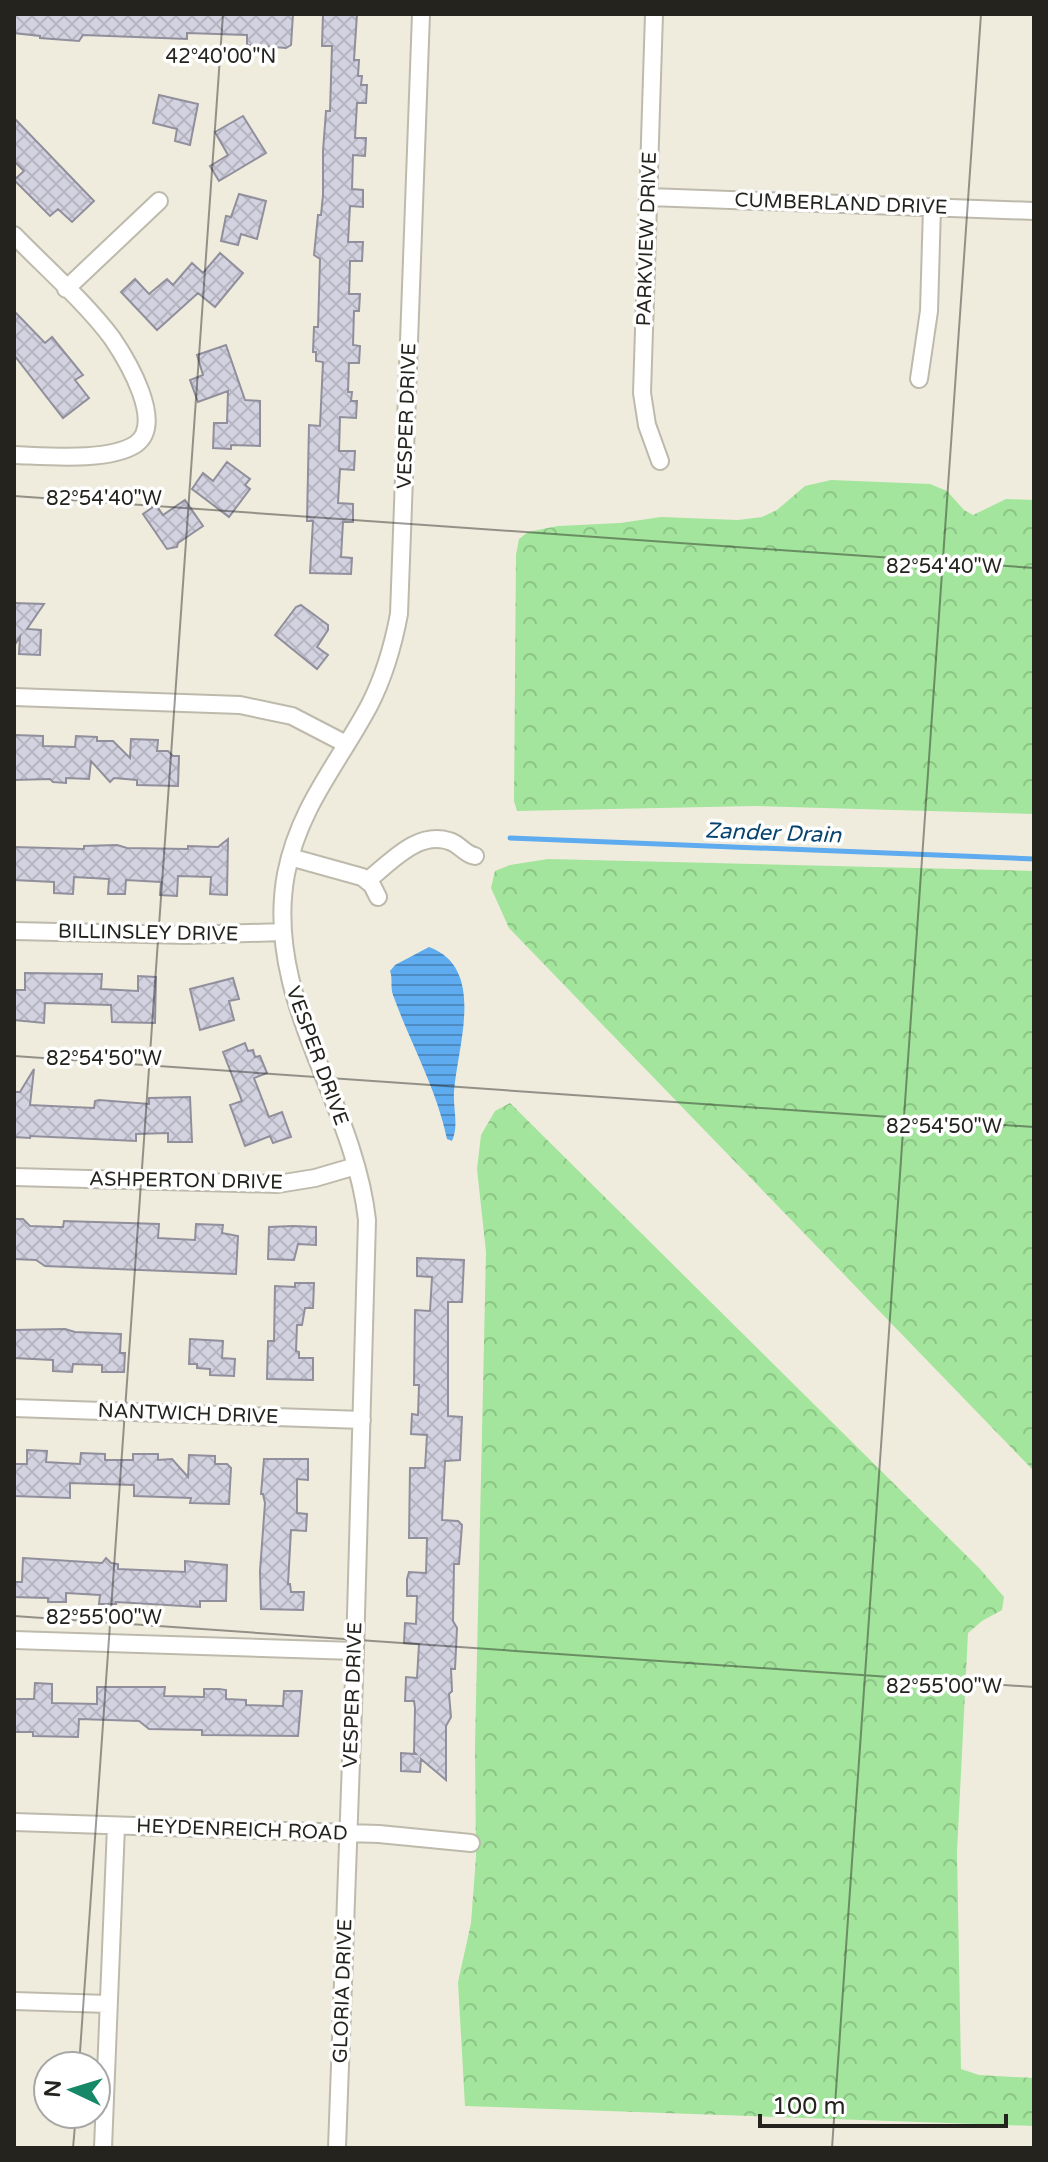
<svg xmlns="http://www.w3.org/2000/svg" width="1048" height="2162" font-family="'Varela Round',sans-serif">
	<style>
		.forest { fill: url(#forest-crowns) }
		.water { fill: url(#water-rules) }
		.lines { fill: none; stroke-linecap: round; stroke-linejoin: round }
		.stream { stroke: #5eabf0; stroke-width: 5 }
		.building { fill: url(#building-cross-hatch); stroke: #918f9c; stroke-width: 2 }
		.minor-casing { stroke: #bdbaac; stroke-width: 20 }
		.minor { stroke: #fff; stroke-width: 16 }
		.ticks { fill: none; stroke: #24231e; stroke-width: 2; stroke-opacity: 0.45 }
		.labels { text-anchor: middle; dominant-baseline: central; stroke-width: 7; stroke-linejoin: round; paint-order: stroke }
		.street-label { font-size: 20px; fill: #24231e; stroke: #fff }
		.water-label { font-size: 22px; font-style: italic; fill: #07436f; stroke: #fff }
		.ticks-label { font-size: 20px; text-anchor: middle; fill: #24231e; stroke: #fff; stroke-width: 7; stroke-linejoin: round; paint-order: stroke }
	</style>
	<defs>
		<pattern id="forest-crowns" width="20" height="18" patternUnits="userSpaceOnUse" patternTransform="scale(2)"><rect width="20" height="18" fill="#a3e59c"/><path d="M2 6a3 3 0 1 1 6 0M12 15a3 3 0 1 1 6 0" fill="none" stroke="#8cc486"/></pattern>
		<pattern id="water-rules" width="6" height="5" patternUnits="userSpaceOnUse" patternTransform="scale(2)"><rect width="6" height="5" fill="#5eabf0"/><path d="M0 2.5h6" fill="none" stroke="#4d8bc2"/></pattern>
		<pattern id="building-cross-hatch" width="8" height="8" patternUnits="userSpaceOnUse" patternTransform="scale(2)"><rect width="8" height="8" fill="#d3d2e0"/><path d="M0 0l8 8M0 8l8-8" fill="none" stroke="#b5b4c0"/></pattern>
	</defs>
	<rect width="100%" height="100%" fill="#efecdd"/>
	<path class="forest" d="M831,480L930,484L947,491L964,510L973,515L1006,499L1034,500V814L754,806L517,811L514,801L516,555L519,539L528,532L558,526L620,523L661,517L738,520L762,517L777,510L805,486Z
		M548,859L1034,871V1471L509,928L491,888L495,871L510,865Z
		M510,1103L980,1569L1004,1597L1002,1610L982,1621L968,1633L957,1852L961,2069L979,2075L1034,2078V2126L465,2106L458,1982L471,1923L476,1857L475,1746L486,1252L477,1169L481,1135L495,1111Z"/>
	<path class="water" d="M429,947C487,968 457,1047 454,1092C453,1109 459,1126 452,1141L447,1139C436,1087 411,1045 393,995C390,987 393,979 390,971L395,965Z"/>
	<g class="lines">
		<path class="stream" d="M510,838L1034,859"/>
	</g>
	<path class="building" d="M14,14H293L291,45L286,48L247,45V35L187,33V39L83,35L79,41L40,38V36L14,33Z
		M323,14H357L354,60H359L358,76H362L361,85H367L366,103H357L355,138H366L365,156L353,155L352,189L363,190V207L350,206L348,242H363L362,261H350L349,294H360L359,311H354L353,345L360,346L359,363H349L348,392H352L351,401H357L356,418L340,417L339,451H355L354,470L340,469L338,503L353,504V522H343L341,557L352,558L351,574L310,573L313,521H307L309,425L320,426L323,362L316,361V352H313L314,327H318L320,259L314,255L318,215H321L323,195V151L326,111H330L332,46H322Z
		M159,95L198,104L190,145L175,141L177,129L153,123Z
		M243,116L266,153L219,181L210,166L228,155L215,132Z
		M14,118L94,201L72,222L58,209L50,216L14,180L24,171L14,161Z
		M239,194L266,201L257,239L241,234L238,245L221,241L226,216L231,217Z
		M220,253L243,273L215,307L198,293L157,330L121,292L135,279L149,294L167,279L173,285L192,263L203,273Z
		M14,311L45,343L52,337L83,375L75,380L89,398L63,418L14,355Z
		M226,345L245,400L260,401V446L231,445V449L213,448L214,423H227L228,391L198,402L190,380L203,375L197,355Z
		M227,462L250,479L245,485L250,489L229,517L192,489L203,473L213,481Z
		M185,500L203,526L178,543L177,547L167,549L143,514L156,505L163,515Z
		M14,603L44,604L27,629L41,630L40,655L19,654L20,637L14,646Z
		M301,605L328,625V630L317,647L328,655L317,669L275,635L296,607Z
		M14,735L43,736V746L75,747L76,736L97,737V741H113L130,758L131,739L158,740L157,751H168L173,756H179L178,786L137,785V780L114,778L110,782L91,761L89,779L66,778V783L53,782L50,779L14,780Z
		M228,839L227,895L210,894L211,877L178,876L177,896L160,895L161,882L126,880L125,894H108L109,879L74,877L73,894L54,893V882L14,880V847L84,849V846L117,845L127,848L188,849V846L218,847Z
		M25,973L102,974L101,989L138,991V976L156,977L155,1023L112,1022L111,1005L45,1003L44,1023L14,1020V990H25Z
		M233,978L239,999L229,1001L234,1020L200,1030L190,989Z
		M245,1043L248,1051L253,1050L255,1057L260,1056L267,1073L254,1078L269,1117L282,1112L291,1137L273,1143L270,1136L245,1146L230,1105L242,1101L223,1052Z
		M34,1069L30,1105L94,1108L95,1101L99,1100L149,1104V1098L190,1097L192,1142H168V1133L136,1134V1141L30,1136V1138L14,1137V1092H20Z
		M14,1219H23L30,1226L58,1227H63L64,1221L159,1224L158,1238L195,1240L196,1224L223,1225L222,1233L238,1236L236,1274L45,1266L36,1260L14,1259Z
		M293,1226L316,1227V1245L298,1244L294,1260L268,1259L269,1227Z
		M417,1258L464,1260L462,1302H448V1416L462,1417L460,1460L445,1461L442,1520L458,1521L462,1525L459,1564H454L453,1621L457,1628L455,1669H451L452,1691L449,1694L451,1717L446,1726V1780L421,1759L420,1772L401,1771V1753L416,1754L414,1752L415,1708L414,1701H405L406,1677L417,1678L419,1644L404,1643L405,1623L416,1624L417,1596H407V1579L409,1572L426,1573L427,1538H409L410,1468H425L427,1435L411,1434L412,1414L418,1415L419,1385H414L415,1310L430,1311L432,1277L417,1276Z
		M295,1283H314L313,1308H305L302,1325H297L296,1351L299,1352V1358H313V1380L267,1379L268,1341H274L275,1286L295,1287Z
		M65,1329L75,1332L121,1334L120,1353H125L124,1372H102V1365L73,1364L72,1372L53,1371V1360L14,1358V1330Z
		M190,1339L223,1341L222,1358L235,1359L234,1376L210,1375V1369L197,1368V1364H189Z
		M27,1450L47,1451L46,1462L80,1464L81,1453L105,1454V1460H133V1454H158V1460L172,1459L188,1477L189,1455L215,1456V1464H227L231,1468L229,1504L190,1503L191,1498L134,1496V1485L70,1483V1498L14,1496V1464H27Z
		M264,1459H308V1480L297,1479V1513L307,1514L306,1531L291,1530L288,1584H290L291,1592H304L303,1610L261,1609L260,1571L265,1503L263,1494H261Z
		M23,1558L102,1563L106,1558L111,1563L118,1564V1569L185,1572V1561L227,1565L226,1601H200V1607L116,1602V1604H99L100,1595L66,1593V1602H48V1598L14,1597V1582H22Z
		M35,1683L52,1684V1703L97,1704V1687H165L164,1696L204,1697V1689H219L226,1690V1699L246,1700V1705L283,1706L284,1691H302L298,1736L202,1735V1730L149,1729L139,1721L79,1719L78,1737L33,1736V1732H14L15,1699H34Z"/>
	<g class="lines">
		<defs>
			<path id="minor" d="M654,14L642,393L647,425L660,461
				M649,197L1034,211
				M14,235C45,267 86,303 112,338C127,360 165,423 136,444C109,462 46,456 14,455
				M66,289L159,201
				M919,379L929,311L932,207
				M14,697L240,705L292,716L346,744
				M290,857L362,877L372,885L378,897
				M368,880C391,862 417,831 449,841C460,844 464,854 475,856
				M14,931L188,935L282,932
				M14,1177L278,1184L315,1178L356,1166
				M14,1408L362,1420
				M14,1640L355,1651
				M14,1822L379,1834L471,1843
				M14,2001L108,2004
				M103,2148L116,1826
				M337,2148L355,1651L367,1220C354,1100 263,999 286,874C299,807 338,764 369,706C384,677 393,646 399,614L421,14"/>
		</defs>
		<use href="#minor" class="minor-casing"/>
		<use href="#minor" class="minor"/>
	</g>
	<path class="ticks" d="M14,496L1034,568M14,1056L1034,1127M14,1616L1034,1687M79,2066L223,14M73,2148L76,2114M832,2148L981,14"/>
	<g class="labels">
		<g class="street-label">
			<text transform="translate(841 204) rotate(2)">CUMBERLAND DRIVE</text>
			<text transform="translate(647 239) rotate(-88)">PARKVIEW DRIVE</text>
			<text transform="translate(407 416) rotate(-88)">VESPER DRIVE</text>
			<text transform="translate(148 933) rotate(1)">BILLINSLEY DRIVE</text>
			<text transform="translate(317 1056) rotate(70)">VESPER DRIVE</text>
			<text transform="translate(186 1181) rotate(1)">ASHPERTON DRIVE</text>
			<text transform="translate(188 1414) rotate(2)">NANTWICH DRIVE</text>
			<text transform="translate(353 1695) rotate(-88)">VESPER DRIVE</text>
			<text transform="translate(242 1830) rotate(2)">HEYDENREICH ROAD</text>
			<text transform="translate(343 1991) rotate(-88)">GLORIA DRIVE</text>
		</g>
		<g class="water-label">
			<text transform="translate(773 833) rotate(2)">Zander Drain</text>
		</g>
	</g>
	<g class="ticks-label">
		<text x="221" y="63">42°40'00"N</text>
		<text x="104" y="505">82°54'40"W</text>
		<text x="944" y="573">82°54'40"W</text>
		<text x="104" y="1065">82°54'50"W</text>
		<text x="944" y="1133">82°54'50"W</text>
		<text x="104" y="1624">82°55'00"W</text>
		<text x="944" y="1693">82°55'00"W</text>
	</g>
	<rect width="1048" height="2162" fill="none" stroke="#24231e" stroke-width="32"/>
	<g transform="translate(72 2090) rotate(274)"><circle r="38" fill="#ffffff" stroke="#a7a7a5" stroke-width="2"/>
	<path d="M0-6L14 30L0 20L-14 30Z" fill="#168767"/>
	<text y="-12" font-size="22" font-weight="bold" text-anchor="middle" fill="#24231e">N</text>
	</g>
	<path d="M760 2114v12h246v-12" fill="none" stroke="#24231e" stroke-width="4"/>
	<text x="772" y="2114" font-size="24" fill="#24231e" stroke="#ffffff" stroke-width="6" paint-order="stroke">100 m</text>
</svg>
